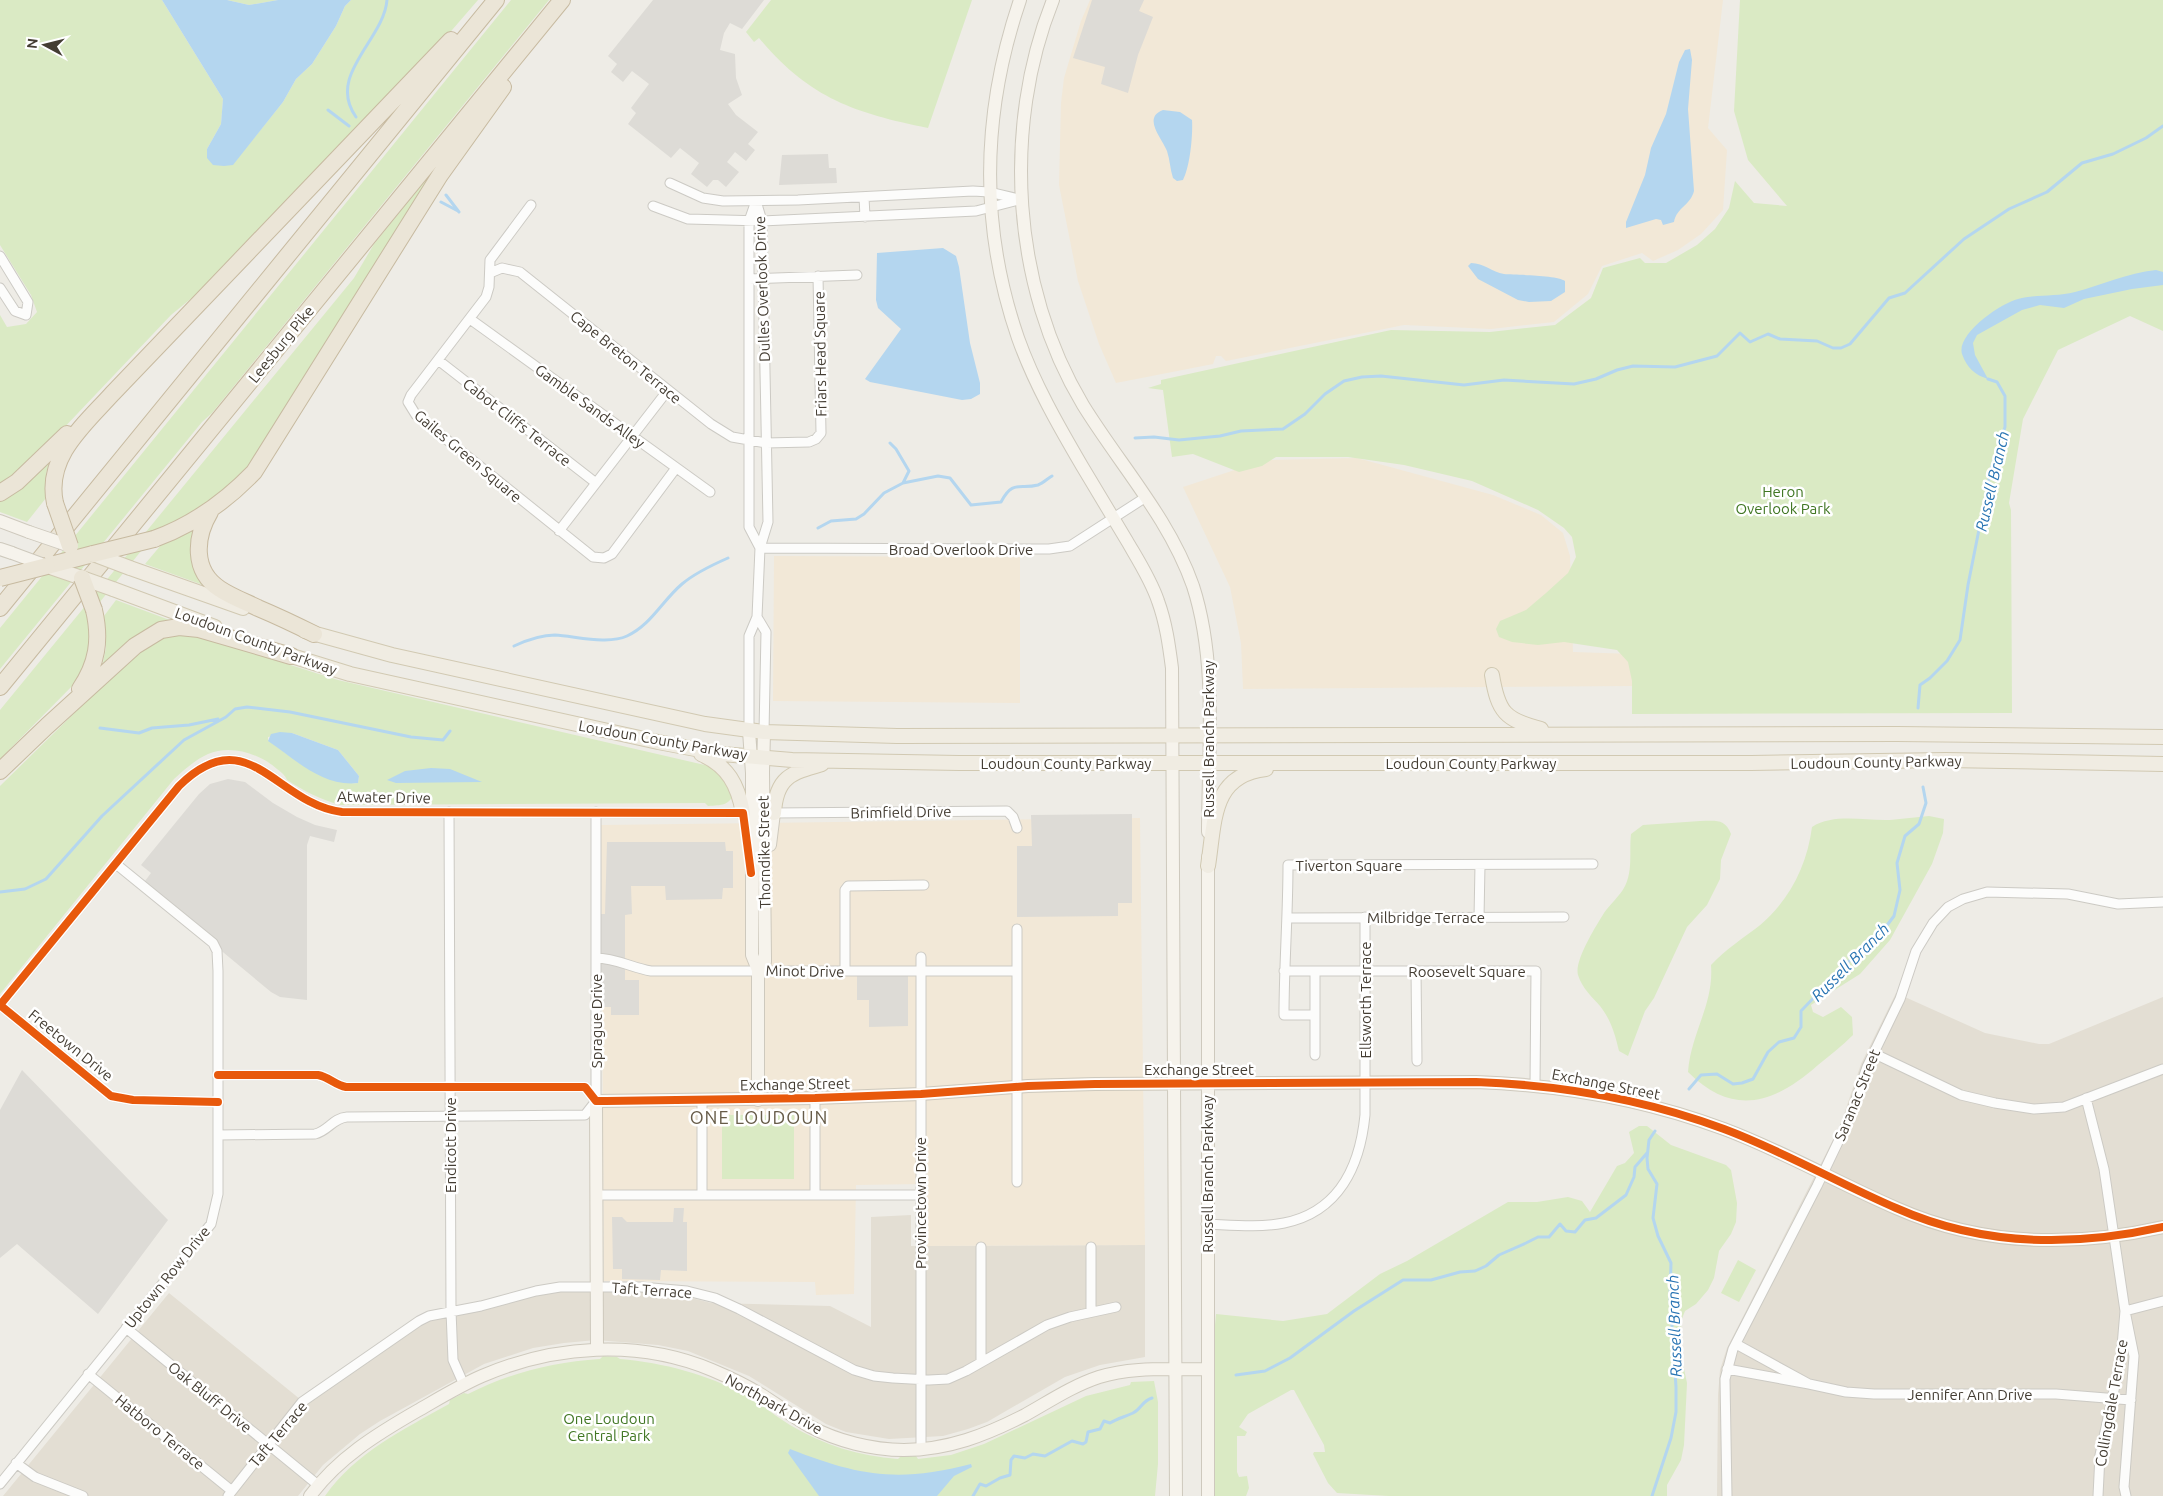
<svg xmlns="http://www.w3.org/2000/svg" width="2163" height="1496" font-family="Ubuntu,sans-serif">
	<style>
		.residential { fill: #e3ded3 }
		.commercial { fill: #f2e8d7 }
		.green { fill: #daeac4; fill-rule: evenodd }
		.parking { fill: #dddbd6 }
		.water { fill: #b4d6ef }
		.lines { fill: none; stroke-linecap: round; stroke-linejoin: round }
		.stream { stroke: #b4d6ef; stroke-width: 3 }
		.street-casing { stroke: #cccac4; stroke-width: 11 }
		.secondary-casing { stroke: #cec9bd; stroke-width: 14 }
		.primary-casing { stroke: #d1c9b2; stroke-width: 16 }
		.highway-casing { stroke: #c7baa0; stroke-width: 18 }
		.street { stroke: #fcfcfb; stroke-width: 9 }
		.secondary { stroke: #f6f3ec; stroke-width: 12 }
		.primary { stroke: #f0ece2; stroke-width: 14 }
		.highway { stroke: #ebe5d7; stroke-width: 16 }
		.secondary-bridge-casing { stroke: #cec9bd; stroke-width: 14; stroke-linecap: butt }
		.primary-bridge-casing { stroke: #d1c9b2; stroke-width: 16; stroke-linecap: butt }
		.highway-bridge-casing { stroke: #c7baa0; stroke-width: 18; stroke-linecap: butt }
		.secondary-bridge { stroke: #f6f3ec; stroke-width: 12 }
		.primary-bridge { stroke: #f0ece2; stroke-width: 14 }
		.highway-bridge { stroke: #ebe5d7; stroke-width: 16 }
		.cycleway-casing { stroke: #fff; stroke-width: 11 }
		.cycleway { stroke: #e8590c; stroke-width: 8 }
		.labels { text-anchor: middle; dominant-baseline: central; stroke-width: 5; stroke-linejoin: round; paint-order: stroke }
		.street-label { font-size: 15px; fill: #443d33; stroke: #fff }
		.park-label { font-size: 15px; fill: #417724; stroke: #fff }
		.water-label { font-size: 16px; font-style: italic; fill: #2874b3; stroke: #fff }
		.quarter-label { font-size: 18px; letter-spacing: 1px; fill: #675c49; stroke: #fff }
	</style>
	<rect width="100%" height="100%" fill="#eeece6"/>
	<path class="residential" d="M1896,993L1985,1033L2039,1044H2049L2163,997V1496H1717L1718,1395L1720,1370L1727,1348L1840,1126L1861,1064Z
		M911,1215V1246L1145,1245V1357L1100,1365L1065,1377L987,1422L968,1429L943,1436L889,1439L846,1432L826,1424L749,1376L688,1351L658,1345L596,1340L564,1343L533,1348L484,1364L380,1421L360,1434L323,1465L298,1496H3L169,1293L306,1404L428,1321L485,1310L549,1292L649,1291L692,1298L711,1303L830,1306L871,1327V1217Z"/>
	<path class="commercial" d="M1090,0H1723L1708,128L1727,150L1723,210L1701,234L1678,250L1653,261L1642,253L1602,266L1588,294L1554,322L1491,329L1404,325L1226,361L1221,356H1216L1213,364L1116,383L1099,344L1078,281L1059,185L1061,103L1064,78L1081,21Z
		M1357,458L1493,495L1541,515L1563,533L1570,556L1573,652L1633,654V686L1243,689L1241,643L1230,587L1183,487L1265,460Z
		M774,556L1020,557V703L773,701Z
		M1140,818L1145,1245L925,1246L924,1184L856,1185L854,1294L816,1295L815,1282L604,1281L601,825Z"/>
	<path class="green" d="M0,0H162L223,99L221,124L207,149L233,164L283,102L296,79L312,64L336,26L345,6L351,0H478L414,74L210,283L171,315L41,452L0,487V315L7,327L26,324L37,312L31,295L0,245Z
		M227,0H278L249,5Z
		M511,0H549L212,413L202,422L0,669V628Z
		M771,0H972L928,128C854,113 809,98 759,38L754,42L746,32Z
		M1740,0H2163V331L2130,316L2058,350L2023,419L2009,503L2011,510L2012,713L1632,714V681L1628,662L1617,650L1564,642L1538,645L1512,642L1499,637L1496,629L1500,621L1526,610L1546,593L1568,573L1576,557L1572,537L1564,528L1538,510L1472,481L1404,465L1348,457H1276L1262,466L1239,472L1193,454L1172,457L1163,390L1148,388L1161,384V380L1391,330L1490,332L1555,325L1591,298L1603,268L1640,258L1645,263H1666L1697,245L1715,229L1729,208L1735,181L1754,203L1787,206L1748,160L1734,111Z
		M441,161L251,462L241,474L208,504L158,530L87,618L90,626V644L80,678L0,759V710L354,278L374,244Z
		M49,462L46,474V498L27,522L0,512V500Z
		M194,529L203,585L145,564L161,545Z
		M116,600L175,622L102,667L106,648L104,616Z
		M189,633L338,680L709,766L723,774L734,792C730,806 721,805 708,806L705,803L341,805C321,800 304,791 287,780C285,775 281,772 277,769C260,754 231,744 208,754C195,760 185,769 174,779L0,994V786L106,682L149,644L169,635ZM292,733L338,750L359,776L358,783C327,786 292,758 268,740V737Z
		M1929,816L1944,819L1943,833L1932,864L1890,940L1860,974L1811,1005L1813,1012L1823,1017L1841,1007L1852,1017L1853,1035C1842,1046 1830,1055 1818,1065C1774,1104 1733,1117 1688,1072C1691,1032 1714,1005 1711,965C1726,949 1742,939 1759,926C1789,901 1807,866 1812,827C1834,813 1865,821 1890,820C1903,819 1916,817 1929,816Z
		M1700,821C1715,821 1725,818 1731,834L1721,860L1720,879L1707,905L1687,927L1654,998L1645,1011L1628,1056L1619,1051C1615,1034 1611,1020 1600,1006C1592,997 1582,988 1578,975C1574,961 1596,926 1604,913C1610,904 1620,896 1625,886C1633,870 1629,851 1631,834L1643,825Z
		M722,1115H794V1179H722Z
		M1639,1126H1647L1671,1145L1726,1165L1731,1170L1737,1203L1736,1222L1731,1234L1719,1251L1714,1278L1708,1290L1696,1304L1685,1311L1681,1321L1682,1359L1687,1383L1684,1445L1681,1460L1667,1485V1496H1389L1337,1493L1328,1483L1313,1454L1314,1452H1325L1324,1445L1294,1390H1291L1248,1414L1239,1427L1247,1432L1245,1436H1237V1472L1239,1477L1247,1476L1249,1488L1246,1496H1214V1336L1216,1314L1283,1321L1327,1314L1380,1274L1407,1261L1508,1202H1537L1568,1197L1582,1201L1590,1212L1617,1166L1625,1163L1634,1153L1629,1132Z
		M1738,1260L1756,1270L1739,1302L1721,1293Z
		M603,1356L617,1357L620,1359C664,1363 707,1374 745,1395C761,1404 774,1415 790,1425C823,1445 859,1456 898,1459L901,1456H916L918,1459L951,1455L984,1444L1086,1396L1130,1385L1131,1382L1154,1381L1158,1402V1464L1155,1496H325C356,1452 403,1430 449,1404L450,1400L464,1393L468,1394C510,1373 552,1362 600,1359Z"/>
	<path class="parking" d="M653,0H764L742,29L730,23L724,33L720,50L735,54L736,78L742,95L728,104L736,115L758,132L748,144L755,150L746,161L735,152L727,162L739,172L726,187L718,180H713L707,187L691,174L699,163L680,148L671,158L628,124L636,113L631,108L649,84L632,71L623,82L611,72L617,64L608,56Z
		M1092,0H1144L1139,11L1153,17L1138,55L1128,93L1101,84L1105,67L1073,58Z
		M828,154L829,168H836L837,183L779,185L782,155Z
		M228,779L245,782L273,803L297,817L315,825L337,830L334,842L310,836L307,845V1000L280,997L271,992L142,885L151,873L141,865L199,794L210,784Z
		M1132,814V903H1118V916L1017,917V846H1032L1031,815Z
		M607,842H725L726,851H733V888H723L722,899L666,900L665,886H631L632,914L625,915V980H639V1015H611V1007H597V914H605Z
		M857,971H908V1026L869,1027V1000H857Z
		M22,1070L168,1220L98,1314L17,1244L0,1258V1110Z
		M674,1208H684L683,1222H687V1271L661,1270L660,1280L622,1279V1269H613L612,1217H622L627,1222H673Z"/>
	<path class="water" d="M162,0H227L249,5L278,0H351L345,6L336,26L312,64L296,79L283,102L233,165L224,166L213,165L207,158V149L221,124L223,99Z
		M1690,49L1692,60L1688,109L1694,191C1690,206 1677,207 1674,222L1663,225L1661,220L1656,219L1626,228V222L1645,175L1651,148L1666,114L1679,62L1685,50Z
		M1163,110L1180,112L1192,120C1193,135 1190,167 1183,180L1177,181L1173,178C1170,169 1170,160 1167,151C1162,138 1142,118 1163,110Z
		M943,248L956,256L959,267L970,343L980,383V394L971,399L962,400L870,382L865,379L901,329L878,308L876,300L877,253Z
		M1471,263C1484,263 1492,272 1504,274C1517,275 1557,275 1565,281V292L1551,301L1529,302L1518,300L1478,279L1468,266Z
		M2156,270L2163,272V285L2132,289L2084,299L2064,308L2040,305L2022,310L1977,335L1973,343L1975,355L1988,379C1975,375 1967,368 1962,354C1956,334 2001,303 2018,299C2036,294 2056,297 2075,292C2102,285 2127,273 2156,270Z
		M280,732L292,733L338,750L359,776L358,783C322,787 295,759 268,741L271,734Z
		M431,768L450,769L482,782L396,783L387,780L405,771Z
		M790,1449C859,1476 898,1483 971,1464L972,1467L954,1476L937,1496H819L788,1453Z"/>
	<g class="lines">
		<path class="stream" d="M328,110L349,126
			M356,117C326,75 384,40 387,0
			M446,195L459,212
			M441,202L458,211
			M1135,438L1154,437L1179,440L1220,436L1241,431L1283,429L1305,414L1325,394L1344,381L1362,377L1381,376L1464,385L1504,380L1574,384L1596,379L1617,370L1633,366L1675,367L1717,356L1740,333L1750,342L1768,334L1780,339L1817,341L1833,348H1841L1850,344L1889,298L1905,293L1964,239L2009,209L2047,192L2082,163L2113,154L2146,138L2163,126
			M890,443L896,449L909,471L903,483
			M818,528L831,521L856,519L864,514L884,493L903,483L938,476L950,478L971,505L1001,502C1013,479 1020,490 1038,485C1043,483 1047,479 1052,476
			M514,646C527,640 540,635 555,635C575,636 608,645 627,636C651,625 662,601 682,584C695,573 712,565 728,558
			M1918,708L1920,685L1930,678L1947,661L1960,640L1968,585L1991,469L2005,427V396L1997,382L1988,379
			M100,728L139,733L152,728L189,725L218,719
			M0,892L25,889L46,879L102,816L184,740L226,717L235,709L247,707L290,712L411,737L443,740L450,731
			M1689,1089L1701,1075L1717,1074L1733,1084L1742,1083L1753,1079L1768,1052L1779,1042L1794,1038L1801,1027V1011L1846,964L1885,928L1894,916L1900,890L1897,863L1905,836L1919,824L1926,803L1923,787
			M1236,1375L1265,1371L1290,1358L1354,1311L1403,1280H1431L1460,1272L1475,1271L1486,1266L1499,1255L1526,1243L1538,1237H1549L1560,1224L1566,1231L1575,1232L1585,1220L1596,1218L1626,1195L1634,1177L1635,1167L1647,1153
			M973,1496L980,1484L986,1486L1000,1478L1010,1475L1011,1460L1014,1456L1025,1458L1033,1454L1045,1456L1072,1441L1083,1444L1086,1442L1088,1432L1100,1429L1104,1421L1110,1423C1118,1418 1125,1417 1133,1413C1141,1409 1142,1401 1152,1398
			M1652,1496L1671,1438L1676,1412V1387L1670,1298L1671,1263L1658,1236L1653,1218L1657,1184L1648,1169L1647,1158L1649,1140L1655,1131"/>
		<defs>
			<path id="street" d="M670,183L703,198L723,201L798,200L973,191L989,192L1019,199
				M864,197L865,217
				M756,201L749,221V527L760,548
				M531,205L490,260L489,287L486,297L411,395L408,402L416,415L593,557L604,558L612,554L676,468
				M653,206L688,219L762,221L976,211L1022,199
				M0,256L28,302L26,315L15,311L0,288
				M490,273L502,268L520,272L711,424L732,437L766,443L809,442L816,439L821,433L818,276
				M749,279L857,275
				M470,319L710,492
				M438,360L596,483
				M559,531L668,390
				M760,548L1049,549L1070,546L1146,497
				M757,617L766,632L764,732
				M749,731V636L757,617L760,548L768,522L762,221L756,201
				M449,812L451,1311L453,1360L464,1385
				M596,812V1101
				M774,813L1007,811L1013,817L1017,828
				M1288,918L1564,917
				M1479,918L1480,865
				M1017,929V1182
				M921,957V1449
				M596,958C616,958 632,968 651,971H1016
				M1416,970L1417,1061
				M845,971V890L848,886L924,885
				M1284,971H1536L1535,1085
				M1315,971V1055
				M1315,1015H1284C1284,965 1288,915 1288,865L1593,864
				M1873,1053L1961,1095L1995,1103L2034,1109L2064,1107L2163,1069
				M218,1075H318C329,1077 335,1085 346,1087H585L596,1101
				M2086,1098L2104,1169L2125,1311L2163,1301
				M702,1100V1195
				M218,1102L133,1100L111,1096L0,1005L179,786C248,718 276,804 342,812L743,813
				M218,1135L315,1134C328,1131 333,1118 347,1117L585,1115L596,1101
				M596,1195H920
				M815,1195V1098
				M1206,1224C1231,1225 1259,1228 1284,1223C1339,1212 1360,1166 1365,1115V917
				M1091,1247V1312
				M126,1328L318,1485
				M981,1361V1247
				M1727,1369L1809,1384L1736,1344
				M88,1374L232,1491
				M1809,1384L1846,1392L1874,1394H2056L2131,1400
				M16,1463L35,1477L83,1496
				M0,1484L211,1224L218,1194V971L217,951L213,943L116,864
				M228,1496L302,1402L419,1321L429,1316L481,1306L536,1291L560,1287H641L687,1291L715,1298L739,1309L854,1370L874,1376L893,1378L929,1380L948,1379L966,1371L1047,1325L1070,1317L1116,1307
				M1727,1496L1725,1379L1733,1349L1817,1186L1850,1117L1867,1067L1900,999L1916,951L1933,923L1948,907L1963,899L1987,892L2068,894L2118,904L2163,902
				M2098,1496L2100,1455L2121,1358L2125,1311L2134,1356L2124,1487L2126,1496"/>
			<path id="secondary" d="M1020,0C982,112 979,225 1018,338C1034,383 1058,425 1082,466C1097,491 1112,516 1127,541C1138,560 1151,580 1158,601C1166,623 1169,645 1172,668L1176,1496
				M1053,0C1002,127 1012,287 1083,405C1120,465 1169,518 1193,586C1218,663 1208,752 1208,832
				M0,521L29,532
				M0,549L12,553
				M749,731L752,773V955L758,970V1100
				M770,845L774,813
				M758,970L765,962V958L763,772L764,732
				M597,1349L596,1101L815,1098L921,1094L1028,1086L1095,1084L1476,1082C1561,1085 1644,1099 1724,1129C1783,1151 1838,1183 1896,1208C1981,1246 2074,1247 2163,1227
				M310,1496C338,1458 377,1434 417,1411C438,1399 459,1386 482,1376C554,1345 638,1339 712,1370C731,1378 750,1387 768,1399C782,1408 795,1418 809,1426C837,1441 872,1450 904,1450C948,1450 986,1435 1025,1415C1050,1401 1072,1386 1099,1377C1133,1366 1172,1370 1207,1369
				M1208,1496V857"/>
			<path id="primary" d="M47,566L82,578
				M130,568L243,608
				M113,589L215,627
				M305,631L392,655L705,724L764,732L897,736L1897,734L2163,737
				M282,653L350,674L658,742L722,754L792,760L959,763H1751L1946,760L2163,764
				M1492,675C1498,712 1505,720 1541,729
				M701,754C728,766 738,785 743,813
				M774,813C776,777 791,773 822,764
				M1208,866C1215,822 1211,775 1266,769"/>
			<path id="highway" d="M0,493L17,482L67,434
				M55,503C45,457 84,425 112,394L451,40
				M210,512C195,537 192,571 220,589C232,597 246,602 258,608C277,616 296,625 314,634
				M154,539C193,525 225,502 254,472L440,175L503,87
				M47,566L93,554
				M0,608L496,0
				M0,687L562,0
				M80,689C97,664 101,640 94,610
				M0,771L47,726L135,646L161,630L179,627L199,629L291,656"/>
		</defs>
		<use href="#street" class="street-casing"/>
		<use href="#secondary" class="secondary-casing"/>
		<use href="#primary" class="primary-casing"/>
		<use href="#highway" class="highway-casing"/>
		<use href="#street" class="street"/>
		<use href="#secondary" class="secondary"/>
		<use href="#primary" class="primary"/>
		<use href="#highway" class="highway"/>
		<defs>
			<path id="secondary-bridge" d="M29,532L70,546
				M12,553L47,566"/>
			<path id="primary-bridge" d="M93,554L130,568
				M82,578L113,589"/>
			<path id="highway-bridge" d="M55,503L70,546
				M93,554L154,539
				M0,578L47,566
				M82,578L94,610"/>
		</defs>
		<use href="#secondary-bridge" class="secondary-bridge-casing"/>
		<use href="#primary-bridge" class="primary-bridge-casing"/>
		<use href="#highway-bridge" class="highway-bridge-casing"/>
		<use href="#secondary-bridge" class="secondary-bridge"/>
		<use href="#primary-bridge" class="primary-bridge"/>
		<use href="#highway-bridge" class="highway-bridge"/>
		<defs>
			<path id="cycleway" d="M218,1075H318C329,1077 335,1085 346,1087H585L596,1101H606L815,1098L921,1094L1028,1086L1095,1084L1476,1082C1561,1085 1644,1099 1724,1129C1783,1151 1838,1183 1896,1208C1981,1246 2074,1247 2163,1227
				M218,1102L133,1100L111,1096L0,1005L179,786C248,718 276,804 342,812L743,813L751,873"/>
		</defs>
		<use href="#cycleway" class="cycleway-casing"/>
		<use href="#cycleway" class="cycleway"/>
	</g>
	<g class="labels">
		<g class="street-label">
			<text transform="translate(762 289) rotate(-92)">Dulles Overlook Drive</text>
			<text transform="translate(281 344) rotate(-51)">Leesburg Pike</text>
			<text transform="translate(820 354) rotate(-91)">Friars Head Square</text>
			<text transform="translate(626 357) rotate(39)">Cape Breton Terrace</text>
			<text transform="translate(590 406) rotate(36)">Gamble Sands Alley</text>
			<text transform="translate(517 422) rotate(38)">Cabot Cliffs Terrace</text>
			<text transform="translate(468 456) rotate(40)">Gailes Green Square</text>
			<text x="961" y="549">Broad Overlook Drive</text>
			<text transform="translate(256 641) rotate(20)">Loudoun County Parkway</text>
			<text transform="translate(1208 739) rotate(-90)">Russell Branch Parkway</text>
			<text transform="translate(663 740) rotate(10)">Loudoun County Parkway</text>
			<text transform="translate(1876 762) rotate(-1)">Loudoun County Parkway</text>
			<text x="1066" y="763">Loudoun County Parkway</text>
			<text x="1471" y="763">Loudoun County Parkway</text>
			<text transform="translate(384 797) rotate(1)">Atwater Drive</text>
			<text transform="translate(901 812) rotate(-1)">Brimfield Drive</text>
			<text transform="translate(764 852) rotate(-91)">Thorndike Street</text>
			<text x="1349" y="865">Tiverton Square</text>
			<text x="1426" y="917">Milbridge Terrace</text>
			<text transform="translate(805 971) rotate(1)">Minot Drive</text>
			<text x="1467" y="971">Roosevelt Square</text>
			<text transform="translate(1365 1000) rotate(-90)">Ellsworth Terrace</text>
			<text transform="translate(596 1021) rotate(-90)">Sprague Drive</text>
			<text transform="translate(71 1045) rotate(39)">Freetown Drive</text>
			<text x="1199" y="1069">Exchange Street</text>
			<text transform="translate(795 1084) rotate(-1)">Exchange Street</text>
			<text transform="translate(1606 1084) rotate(11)">Exchange Street</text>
			<text transform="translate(1857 1095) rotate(-68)">Saranac Street</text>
			<text transform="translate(450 1145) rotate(-90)">Endicott Drive</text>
			<text transform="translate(1207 1174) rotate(-90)">Russell Branch Parkway</text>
			<text transform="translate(920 1203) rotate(-90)">Provincetown Drive</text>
			<text transform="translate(167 1277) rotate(-51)">Uptown Row Drive</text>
			<text transform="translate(652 1290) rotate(4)">Taft Terrace</text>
			<text x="1970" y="1394">Jennifer Ann Drive</text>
			<text transform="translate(210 1397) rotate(39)">Oak Bluff Drive</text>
			<text transform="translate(2111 1403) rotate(-80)">Collingdale Terrace</text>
			<text transform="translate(774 1404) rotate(29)">Northpark Drive</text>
			<text transform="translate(160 1432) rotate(39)">Hatboro Terrace</text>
			<text transform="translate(278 1434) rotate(-50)">Taft Terrace</text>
		</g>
		<g class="park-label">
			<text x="1783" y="491">Heron<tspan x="1783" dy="17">Overlook Park</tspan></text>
			<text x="609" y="1418">One Loudoun<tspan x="609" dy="17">Central Park</tspan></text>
		</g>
		<g class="water-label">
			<text transform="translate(1992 481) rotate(-77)">Russell Branch</text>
			<text transform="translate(1850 962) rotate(-45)">Russell Branch</text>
			<text transform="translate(1674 1326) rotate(-92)">Russell Branch</text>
		</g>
		<g class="quarter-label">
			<text x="759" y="1117">ONE LOUDOUN</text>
		</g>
	</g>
	<g transform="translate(45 45) rotate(277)" stroke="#ffffff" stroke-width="4" paint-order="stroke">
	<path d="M0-4L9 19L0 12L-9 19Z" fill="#443d33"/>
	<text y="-8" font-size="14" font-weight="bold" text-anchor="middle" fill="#443d33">N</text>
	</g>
</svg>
